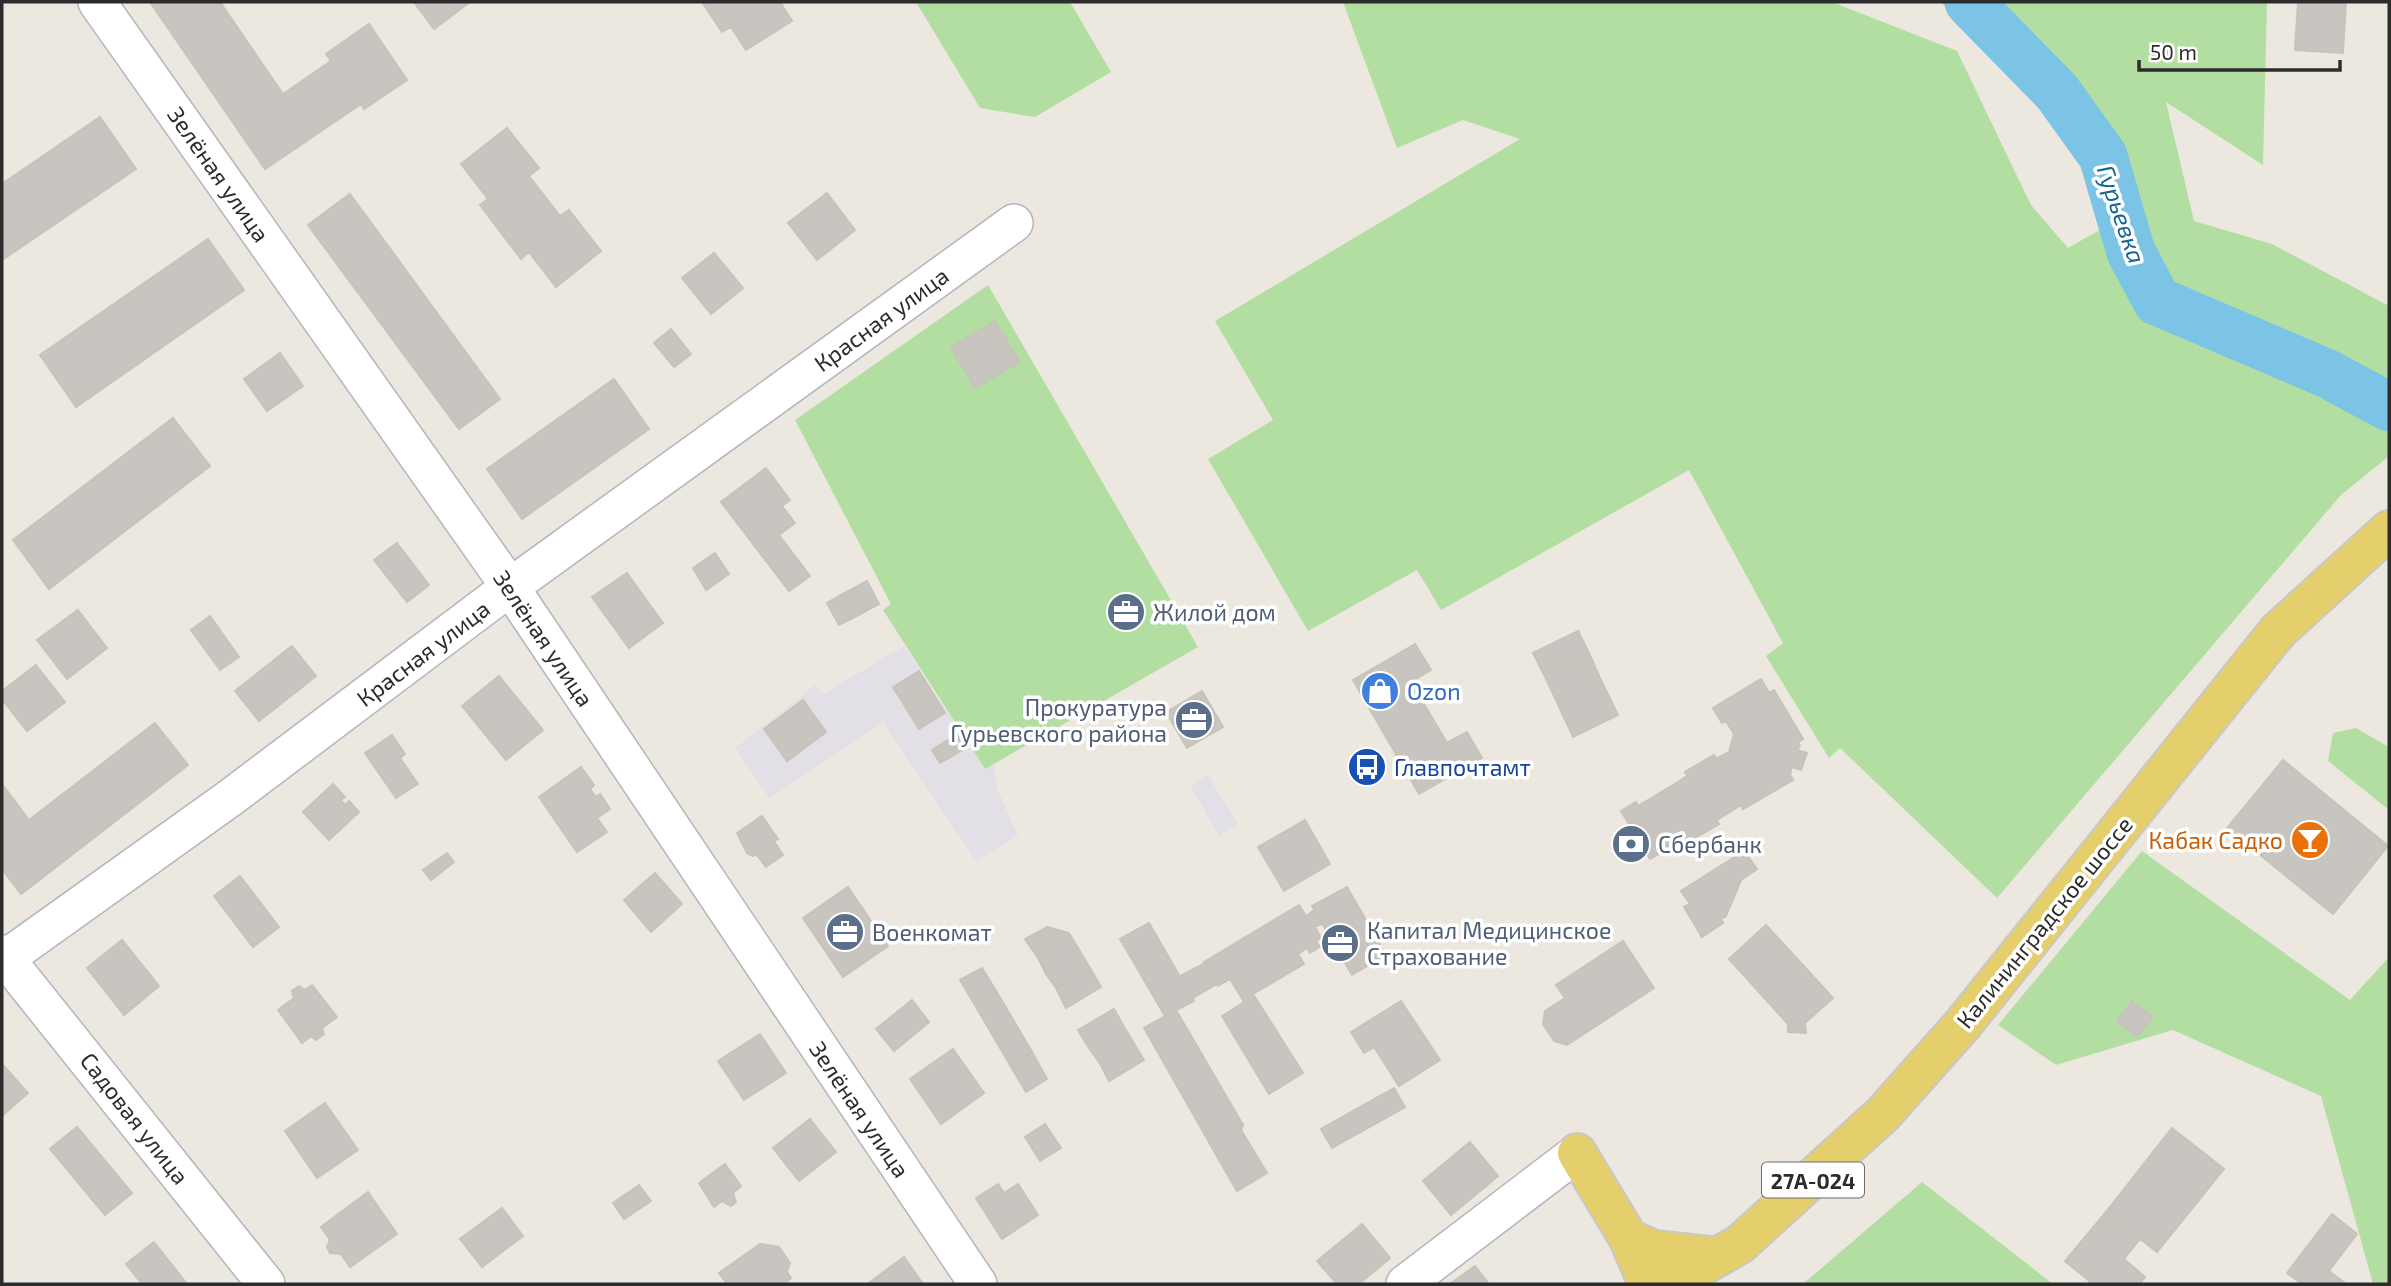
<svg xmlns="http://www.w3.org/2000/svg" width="2391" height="1286" font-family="'Exo 2',sans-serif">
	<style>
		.industrial { fill: #e2e0e6 }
		.green { fill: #b3dea1 }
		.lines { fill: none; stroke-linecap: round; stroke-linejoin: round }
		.river { stroke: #7cc4e5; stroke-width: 49 }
		.building { fill: #c8c4bf; stroke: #c8c3b9; stroke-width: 2 }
		.minor-casing { stroke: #b3b5be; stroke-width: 40 }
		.major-casing { stroke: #c8c8c8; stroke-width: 42 }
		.minor { stroke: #fff; stroke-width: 37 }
		.major { stroke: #e5cf6c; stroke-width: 38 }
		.labels { text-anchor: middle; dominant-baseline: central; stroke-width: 7; stroke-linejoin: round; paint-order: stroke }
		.shield { fill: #fff; stroke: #6b6b6b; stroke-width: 2 }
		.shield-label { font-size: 21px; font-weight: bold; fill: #2c2c2c }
		.street-label { font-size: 23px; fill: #2c2c2c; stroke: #fff }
		.service-label { font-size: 23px; fill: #4e5e75; stroke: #fff; text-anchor: start }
		.shop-label { font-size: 23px; fill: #366cbe; stroke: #fff; text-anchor: start }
		.transit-label { font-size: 23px; fill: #164399; stroke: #fff; text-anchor: start }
		.food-label { font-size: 23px; fill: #c56008; stroke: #fff; text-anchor: end }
		.water-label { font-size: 24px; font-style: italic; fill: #196393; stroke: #fff }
	</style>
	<rect width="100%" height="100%" fill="#ece8e0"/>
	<path class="industrial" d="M904,646L984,768L994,764L998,790L1018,836L976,861L883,722L769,798L735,748L815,685L823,694Z
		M1208,775L1238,824L1219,835L1190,786Z"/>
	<path class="green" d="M916,2H1070L1111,72L1035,117L980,108Z
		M1343,2H1832L1957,51L2031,205L2068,248L2110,224L2100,169L2021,67L1992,51L1940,2H2267L2263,165L2166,102L2194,221L2272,244L2389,306V456L2341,495L1997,898L1840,748L1829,758L1766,656L1783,643L1689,470L1441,610L1417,570L1308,631L1208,459L1273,420L1215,321L1520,139L1463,120L1397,148Z
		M988,285L1198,647L985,769L883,610L891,604L795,420Z
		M2356,728L2389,747V810L2328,761L2333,733Z
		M2142,851L2350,1000L2389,957V1284H2373L2321,1096L2173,1030L2056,1065L1998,1025Z
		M1922,1182L2053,1284H1803Z"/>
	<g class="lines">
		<path class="river" d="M1969,2L2057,92L2103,156L2131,252L2157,301L2328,374L2389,407"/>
	</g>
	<path class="building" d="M150,2H220L283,94L331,61L326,54L369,24L407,80L364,109L361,104L265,169Z
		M414,2H470L434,29Z
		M702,2H780L792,21L746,50L731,27L722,32Z
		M2298,2H2346L2343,53L2295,50Z
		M100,117L136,169L2,260V184Z
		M507,128L539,168L529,176L560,216L569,210L601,251L556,287L529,252L521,259L480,205L488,199L461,164Z
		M827,193L855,230L817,260L788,223Z
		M350,194L500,399L459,429L308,225Z
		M208,239L244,290L76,407L40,355Z
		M714,253L743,288L711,314L682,278Z
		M995,321L1020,362L975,388L951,347Z
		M671,329L691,354L674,367L654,343Z
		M280,353L303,386L267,411L244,379Z
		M614,379L649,429L522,519L487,469Z
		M173,418L210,466L49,589L13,540Z
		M766,468L790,500L782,506L795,523L779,535L810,576L789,591L721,502Z
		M397,543L429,585L407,602L374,560Z
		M715,553L729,574L706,590L693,568Z
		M627,573L663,623L629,648L592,597Z
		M867,581L879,604L866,611L854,588Z
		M854,588L866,611L853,618L841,595Z
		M841,595L853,618L839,625L827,603Z
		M78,610L107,648L67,679L37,640Z
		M210,616L239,657L220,670L191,630Z
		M1578,631L1589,653L1544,675L1533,653Z
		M1415,644L1431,670L1411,682L1447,743L1467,732L1482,758L1419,794L1353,680Z
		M292,646L316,676L259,721L235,691Z
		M1589,653L1599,676L1555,698L1544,675Z
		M36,665L65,702L27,731L2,699V691Z
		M919,671L932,692L906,708L893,687Z
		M499,676L543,730L506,760L462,706Z
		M1599,676L1618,715L1573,737L1555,698Z
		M1761,679L1769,693L1774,690L1803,739L1798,742L1800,746L1797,750L1807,753L1801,770L1792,767L1790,774L1793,780L1743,809L1741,805L1717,820L1719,824L1666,855L1664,851L1650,859L1621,811L1636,802L1638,806L1673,785L1687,776L1685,772L1714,755L1716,759L1729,752L1734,734L1726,721L1722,723L1713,708Z
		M1202,691L1223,727L1187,748L1166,712Z
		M932,692L945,713L919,729L906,708Z
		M803,700L826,732L787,761L764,729Z
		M155,723L188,765L21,894L2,869V784L29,820Z
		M957,734L966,748L940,763L932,750Z
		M392,735L405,754L400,758L418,784L396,798L365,753Z
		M2283,760L2388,846L2333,914L2227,828Z
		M581,767L594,785L590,789L596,797L600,794L610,809L597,818L607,832L577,852L539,797Z
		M333,784L345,797L341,800L345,805L349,801L359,812L329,840L303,812Z
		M762,816L778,839L774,841L783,855L766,867L756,854L753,856L747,853L737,833Z
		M1305,820L1330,864L1284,891L1258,847Z
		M1744,851L1757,869L1741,880L1726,916L1721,919L1723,923L1702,937L1684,907L1690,904L1681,891Z
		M447,853L454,862L431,880L423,870Z
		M655,873L682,904L651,932L624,900Z
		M240,876L279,927L253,947L214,896Z
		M848,887L888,946L843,977L803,918Z
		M1347,887L1386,955L1352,975L1312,906Z
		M1299,905L1306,916L1313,911L1321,924L1315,927L1321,938L1316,941L1320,947L1310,953L1307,948L1298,954L1304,964L1253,994L1303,1073L1269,1094L1222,1016L1244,1002L1230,979L1218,986L1204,962Z
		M1149,923L1194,1001L1165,1016L1120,939Z
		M1766,925L1833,998L1805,1023L1806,1033L1788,1032V1024L1729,959Z
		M1047,927L1069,933L1072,938L1038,958L1025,939Z
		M1072,938L1081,953L1046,974L1038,958Z
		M122,940L159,986L124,1015L87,968Z
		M1623,941L1654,988L1567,1045L1554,1041L1543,1024L1545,1011L1565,998L1556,985Z
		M1081,953L1090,968L1056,988L1046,974Z
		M1205,963L1217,984L1193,998L1180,976Z
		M982,968L998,994L976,1007L960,980Z
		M1090,968L1101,987L1066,1008L1056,988Z
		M312,985L337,1017L322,1028L324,1034L316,1040L311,1036L302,1043L278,1010L294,998L292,991L299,986L305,990Z
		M998,994L1015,1023L993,1036L976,1007Z
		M912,1000L929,1022L894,1051L876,1029Z
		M1401,1001L1440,1060L1399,1086L1374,1047L1364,1053L1351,1032Z
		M2132,1001L2153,1017L2137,1037L2117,1021Z
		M1114,1009L1124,1027L1089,1048L1078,1030Z
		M1176,1010L1243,1125L1210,1144L1144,1028Z
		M1015,1023L1032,1052L1010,1065L993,1036Z
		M1124,1027L1133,1042L1099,1062L1089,1048Z
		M760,1034L786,1073L744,1100L718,1061Z
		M1133,1042L1144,1060L1109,1081L1099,1062Z
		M953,1049L984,1093L941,1124L910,1079Z
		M1032,1052L1047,1079L1026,1092L1010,1065Z
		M2,1064L28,1093L2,1116Z
		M1394,1088L1405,1107L1332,1148L1321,1129Z
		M325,1103L358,1150L317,1178L285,1131Z
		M810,1119L836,1152L799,1181L773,1148Z
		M1045,1124L1061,1148L1040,1161L1025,1137Z
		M1243,1125L1241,1130L1267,1173L1237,1191L1210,1144Z
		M77,1127L132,1193L105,1215L50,1149Z
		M2172,1128L2224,1169L2157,1252L2106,1212Z
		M1470,1142L1498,1176L1451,1215L1423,1181Z
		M725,1164L741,1186L733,1193L736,1202L731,1206L722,1201L714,1207L699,1183Z
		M998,1184L1004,1193L1018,1184L1038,1215L1002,1239L976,1198Z
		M639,1185L651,1201L624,1219L613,1203Z
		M368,1192L397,1234L350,1267L341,1254L330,1253L327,1247L330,1240L321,1227Z
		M502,1208L523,1236L482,1267L460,1239Z
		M2106,1212L2140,1239L2124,1259L2145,1277L2139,1284H2093L2065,1261Z
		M2332,1214L2357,1234L2319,1284H2302L2287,1273Z
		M1362,1224L1390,1258L1359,1284H1337L1317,1261Z
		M154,1242L187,1284H142L126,1264Z
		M760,1244L779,1247L790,1263L787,1272L791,1278L786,1282L788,1284H727L719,1273Z
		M904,1257L923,1284H872L870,1282Z
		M1475,1266L1489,1284H1450Z
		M2329,1271L2346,1284H2319Z"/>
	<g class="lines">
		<defs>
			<path id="minor" d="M97,2L510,587L978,1284
				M2,954L266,1284
				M2,961L230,798L510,587L1014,223
				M1405,1284L1577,1153"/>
			<path id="major" d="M1577,1153L1629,1239L1648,1284
				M1629,1239L1654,1250L1718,1257
				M1671,1284L1740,1244L1883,1114L1963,1024L2278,631L2389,530"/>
		</defs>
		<use href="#minor" class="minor-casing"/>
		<use href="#major" class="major-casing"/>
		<use href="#minor" class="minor"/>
		<use href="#major" class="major"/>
	</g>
	<defs>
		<symbol id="office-disc" viewBox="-11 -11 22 22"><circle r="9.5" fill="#5c6f8a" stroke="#fff"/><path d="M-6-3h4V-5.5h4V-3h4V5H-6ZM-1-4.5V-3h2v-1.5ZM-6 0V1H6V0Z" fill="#fff"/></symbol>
		<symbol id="shop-disc" viewBox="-11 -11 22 22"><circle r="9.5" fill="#3f7fe0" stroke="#fff"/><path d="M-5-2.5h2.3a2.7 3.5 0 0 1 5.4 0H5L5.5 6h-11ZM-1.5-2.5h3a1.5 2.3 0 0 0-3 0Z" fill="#fff"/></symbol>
		<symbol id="bus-disc" viewBox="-11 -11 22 22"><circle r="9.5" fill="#1a4fb4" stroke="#fff"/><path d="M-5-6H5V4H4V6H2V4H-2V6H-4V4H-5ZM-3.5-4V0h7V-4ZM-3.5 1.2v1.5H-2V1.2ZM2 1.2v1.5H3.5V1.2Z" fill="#fff"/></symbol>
		<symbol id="bar-disc" viewBox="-11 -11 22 22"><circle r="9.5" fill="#e8710a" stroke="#fff"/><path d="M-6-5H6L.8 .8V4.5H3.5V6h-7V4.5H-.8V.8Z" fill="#fff"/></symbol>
		<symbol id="bank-disc" viewBox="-11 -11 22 22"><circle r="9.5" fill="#5c6f8a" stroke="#fff"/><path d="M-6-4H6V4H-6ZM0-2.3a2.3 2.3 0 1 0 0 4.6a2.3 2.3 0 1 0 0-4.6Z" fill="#fff"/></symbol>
	</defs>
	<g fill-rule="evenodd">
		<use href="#office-disc" x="1104" y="590" width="44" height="44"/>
		<use href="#shop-disc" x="1358" y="669" width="44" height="44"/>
		<use href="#office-disc" x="1172" y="698" width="44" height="44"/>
		<use href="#bus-disc" x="1345" y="745" width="44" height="44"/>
		<use href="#bar-disc" x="2288" y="818" width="44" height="44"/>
		<use href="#bank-disc" x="1609" y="822" width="44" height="44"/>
		<use href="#office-disc" x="823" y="910" width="44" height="44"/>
		<use href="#office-disc" x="1318" y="921" width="44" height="44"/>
	</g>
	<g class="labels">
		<rect class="shield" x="1762" y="1162.5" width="102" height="35" rx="5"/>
		<g class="shield-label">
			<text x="1813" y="1180">27А-024</text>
		</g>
		<g class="street-label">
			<text transform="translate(219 174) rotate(55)">Зелёная улица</text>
			<text transform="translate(881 319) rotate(-36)">Красная улица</text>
			<text transform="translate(544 638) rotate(56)">Зелёная улица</text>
			<text transform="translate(423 653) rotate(-37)">Красная улица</text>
			<text transform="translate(2044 922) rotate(-51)">Калининградское шоссе</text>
			<text transform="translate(860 1109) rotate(56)">Зелёная улица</text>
			<text transform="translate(135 1118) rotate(52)">Садовая улица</text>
		</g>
		<g class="service-label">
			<text x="1153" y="612">Жилой дом</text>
			<text x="1167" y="707" text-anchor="end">Прокуратура<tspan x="1167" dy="26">Гурьевского района</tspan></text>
			<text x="1658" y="844">Сбербанк</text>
			<text x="1367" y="930">Капитал Медицинское<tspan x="1367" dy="26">Страхование</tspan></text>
			<text x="872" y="932">Военкомат</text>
		</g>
		<g class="shop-label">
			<text x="1407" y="691">Ozon</text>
		</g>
		<g class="transit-label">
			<text x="1394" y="767">Главпочтамт</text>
		</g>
		<g class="food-label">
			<text x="2283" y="840">Кабак Садко</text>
		</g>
		<g class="water-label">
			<text transform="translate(2122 214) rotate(71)">Гурьевка</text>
		</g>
	</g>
	<rect width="2391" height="1286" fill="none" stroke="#2c2c2c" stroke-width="7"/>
	<path d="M2139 60v10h201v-10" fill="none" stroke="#2c2c2c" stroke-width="3.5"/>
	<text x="2150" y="60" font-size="21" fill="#2c2c2c" stroke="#ffffff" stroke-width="5" paint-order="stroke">50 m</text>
</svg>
